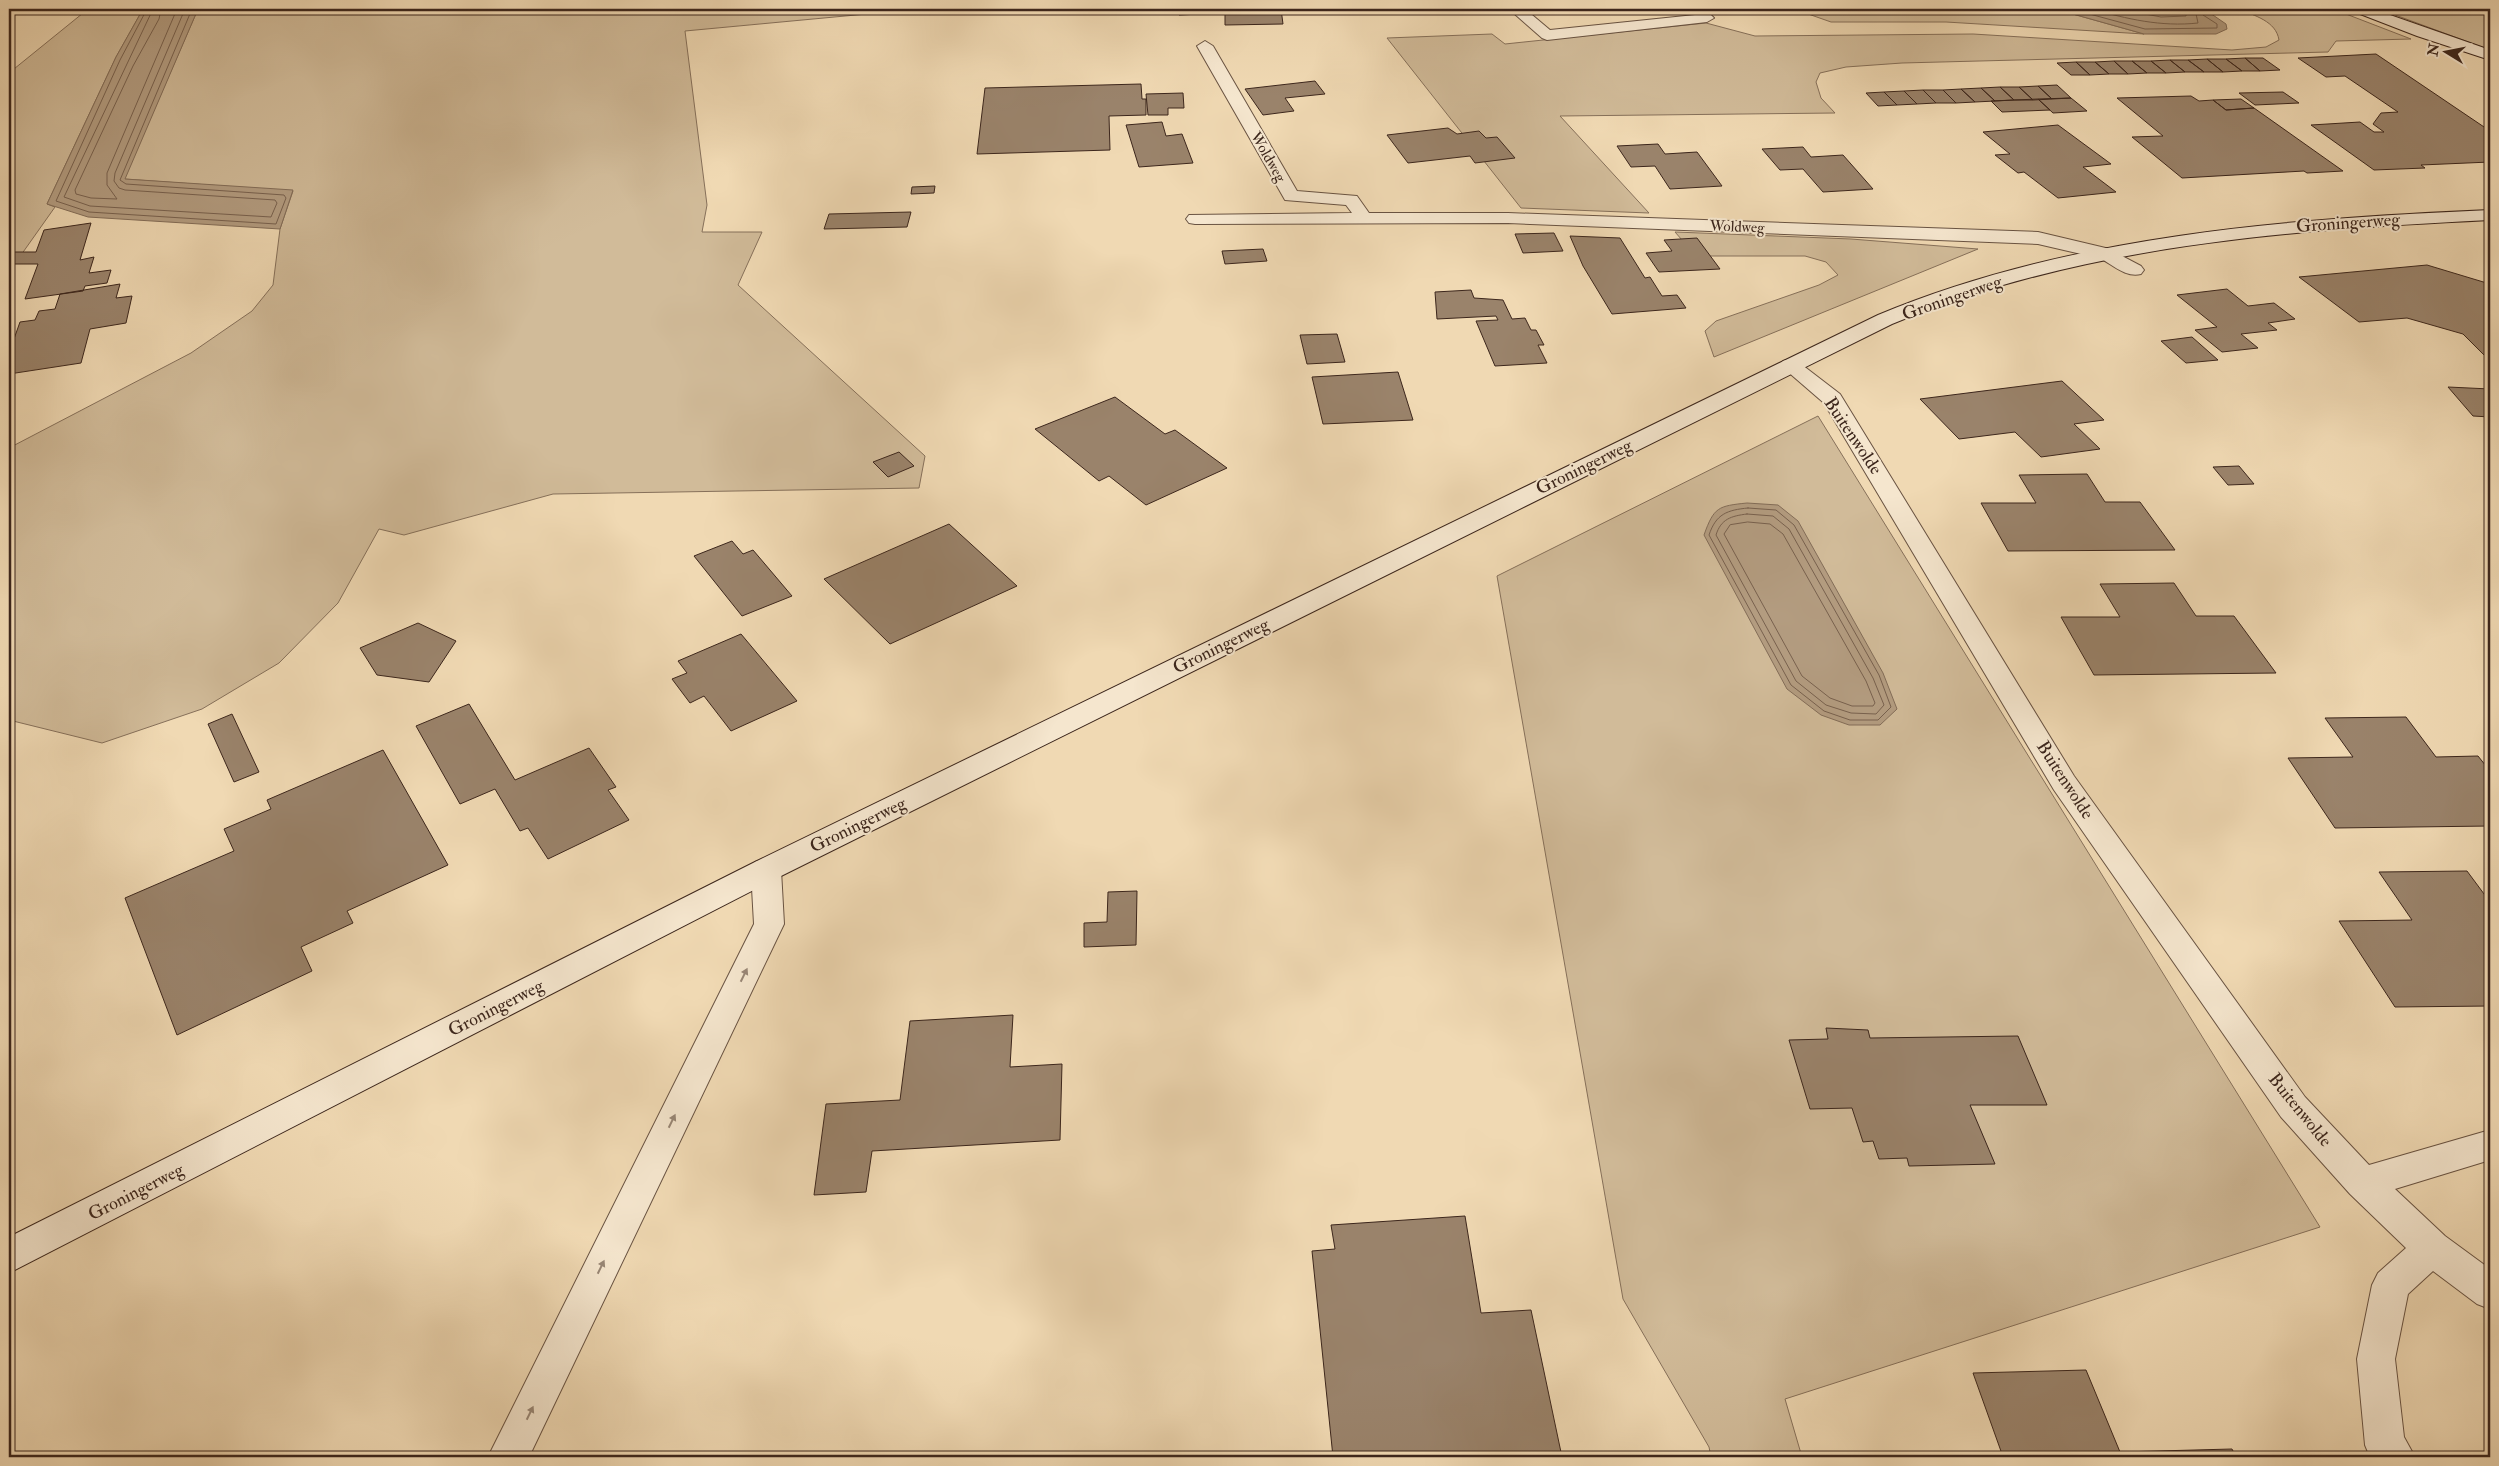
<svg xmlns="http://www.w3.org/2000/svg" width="2499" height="1466" font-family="'IM FELL Double Pica',serif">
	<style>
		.green { fill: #d1bb99; stroke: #86705a }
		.water { fill: #b39c80; stroke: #836d58 }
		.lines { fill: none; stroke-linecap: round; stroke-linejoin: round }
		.shore { stroke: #78614e; stroke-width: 1 }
		.building { fill: #9a836b; stroke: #3c261c }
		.lane-casing { stroke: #695342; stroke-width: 2 }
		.street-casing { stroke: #695342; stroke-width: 2 }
		.secondary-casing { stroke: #3c261c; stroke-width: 2 }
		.lane { fill: #f5e6ce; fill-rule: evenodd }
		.street { fill: #f5e6ce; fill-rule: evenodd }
		.secondary { fill: #f5e6ce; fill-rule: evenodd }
		.oneway { fill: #988675 }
		.labels { text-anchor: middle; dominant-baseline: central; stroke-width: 4; stroke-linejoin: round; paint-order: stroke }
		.far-street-label { font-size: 15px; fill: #3c261c; stroke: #f5e6ce }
		.street-label { font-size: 18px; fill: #3c261c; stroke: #f5e6ce }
	</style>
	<rect width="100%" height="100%" fill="#f0d9b3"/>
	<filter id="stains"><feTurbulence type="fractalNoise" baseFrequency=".004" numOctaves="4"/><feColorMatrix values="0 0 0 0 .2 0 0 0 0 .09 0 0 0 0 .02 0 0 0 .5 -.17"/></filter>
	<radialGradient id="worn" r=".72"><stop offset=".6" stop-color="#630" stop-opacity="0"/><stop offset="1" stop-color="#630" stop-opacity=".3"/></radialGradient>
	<path class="green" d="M88,9H143L116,57L47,204L55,207L9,272V73Z
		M198,9H920L685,31L707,205L702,232H762L738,285L925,456L919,488L553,494L404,535L379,529L338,603L279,663L202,709L102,743L9,720V448L191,353L252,311L273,285L280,229L293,191L124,179Z
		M1794,9H2055L2144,34L1946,22H1831Z
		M2239,9H2333L2411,39L2336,41L2328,52L1902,63L1846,67L1820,73L1816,82L1821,98L1835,113L1560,116L1649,213L1521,208L1387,38L1492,34L1505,44L1706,23L1755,36L1973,34L2232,50L2266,47L2279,40C2276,21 2255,16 2239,9Z
		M2379,9H2404L2415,13L2410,9H2490V50Z
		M1675,232L1851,239L1978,249L1714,357L1705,331L1716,321L1819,285L1838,275L1826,262L1805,256H1696Z
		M1818,416L2320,1227L1785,1399L1802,1457H1711L1709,1447L1623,1299L1497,576Z"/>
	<path class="water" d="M143,9H198L125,179L293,190L280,229L88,217L47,204L116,57Z
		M2055,9H2201L2210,13L2226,24L2227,29L2216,34H2144Z
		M1747,503L1778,505L1798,521L1883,673L1897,709L1880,725H1849L1821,715L1787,689L1704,535C1714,507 1718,506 1747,503Z"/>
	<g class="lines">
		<path class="shore" d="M147,9L120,60L56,201L89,212L276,224L286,198L284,195L126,184L120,180L192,9
			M153,9L64,197L90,206L271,217L277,203L275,200L125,190L119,188L114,181L115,173L185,9
			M161,9L159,19L133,66L75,190L76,194L91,198L117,199L107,185V173L177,9
			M2071,9L2145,29L2217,28V24L2203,15L2201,9
			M2092,9C2127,19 2161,27 2198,23L2195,9
			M2119,9L2161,17L2186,16L2187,9
			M1748,508L1776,510L1794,525L1879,675L1891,707L1878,720H1850L1824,711L1791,685L1709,535C1716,514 1727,510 1748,508Z
			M1747,514L1773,516L1789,529L1873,678L1884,705L1876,714L1851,713L1826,705L1796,681L1716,535C1721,519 1731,516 1747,514Z
			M1748,522L1770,524L1783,534L1866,681L1875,703L1873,706H1852L1830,698L1802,676L1724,534L1730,525Z"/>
	</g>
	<path class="building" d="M9,9H19L9,21Z
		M1179,9H1281L1283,24L1225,25V13L1179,15Z
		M2376,54L2490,131V148H2488L2490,149V162L2421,165L2425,168L2374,170L2311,125L2360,122L2374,132H2384L2373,124L2381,113L2398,112L2345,76L2326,77L2298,58Z
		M2245,58L2260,71H2242L2226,59Z
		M2245,58H2263L2280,70L2260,71Z
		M2207,59H2226L2242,71L2223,72Z
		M2207,59L2223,72H2204L2188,60Z
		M2170,60L2185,72L2166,73L2151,61Z
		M2170,60H2188L2204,72H2185Z
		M2114,61H2132L2147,73L2128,74Z
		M2114,61L2128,74H2109L2095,62Z
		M2132,61H2151L2166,73H2147Z
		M2076,62L2090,75H2071L2057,63Z
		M2076,62H2095L2109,74L2090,75Z
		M1315,81L1325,94L1285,98L1294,111L1263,115L1245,89Z
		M1141,84L1142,99H1146V115L1109,116L1110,150L977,154L985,88Z
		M2057,85L2071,98L2052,99L2038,86Z
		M2038,86L2052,99L2033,100L2019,87Z
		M2000,87H2019L2033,100H2014Z
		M2000,87L2014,100L1995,101L1981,88Z
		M1981,88L1995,101L1975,102L1961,89Z
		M1961,89L1975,102L1956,103L1943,90Z
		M1923,90L1936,103L1917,104L1904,91Z
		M1923,90H1943L1956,103H1936Z
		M1904,91L1917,104L1897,105L1884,92Z
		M1884,92L1897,105L1878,106L1866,93Z
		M2283,92L2299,103L2255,105L2239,93Z
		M1183,93L1184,108H1168V115H1148L1146,94Z
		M2191,96L2199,101L2213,100L2226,110L2254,108L2343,171L2307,173L2304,171L2182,178L2132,137L2163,136L2117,98Z
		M2071,98L2087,111L2053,113L2038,99Z
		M2038,99L2050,110L2002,112L1991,101Z
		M2241,99L2254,108L2226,110L2213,100Z
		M1162,122L1166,136L1182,134L1193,163L1139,167L1126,125Z
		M2058,125L2111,164L2083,167L2116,192L2058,198L2024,172L2018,173L1995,155L2010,154L1983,132Z
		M1448,128L1457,134L1479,131L1486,138L1497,137L1515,158L1475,163L1470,156L1408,163L1387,135Z
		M1658,144L1665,154L1697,152L1722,186L1670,189L1655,166L1631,167L1617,146Z
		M1803,147L1811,157L1843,155L1873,189L1823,192L1803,169L1780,170L1762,149Z
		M935,186L934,193L911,194L912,187Z
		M911,212L907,227L824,229L829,214Z
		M91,223L80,260L94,257L89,273L111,270L107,283L85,286L83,291L25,299L38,264H9V252H36L44,230Z
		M1554,233L1563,251L1523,253L1515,234Z
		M1570,236L1620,238L1645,278L1650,277L1662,296L1677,295L1686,308L1612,314L1583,266Z
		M1697,238L1720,269L1659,272L1646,253L1672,251L1664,240Z
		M1263,249L1267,261L1225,264L1222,251Z
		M2427,265L2490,284V361L2463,334L2407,318L2359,322L2299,277Z
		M120,284L116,298L132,296L126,323L90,329L81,363L9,374V353L20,322L35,320L39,311L55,309L60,294Z
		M2227,289L2248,306L2274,303L2295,319L2268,323L2277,330L2241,334L2258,348L2222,352L2195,330L2217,327L2177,295Z
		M1471,290L1474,298L1503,300L1512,319L1525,318L1531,330H1536L1544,345H1538L1547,363L1495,366L1476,321L1498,320L1496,316L1437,319L1435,292Z
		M1337,334L1345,362L1307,364L1300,335Z
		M2192,337L2218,360L2186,363L2161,341Z
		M1398,372L1413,420L1323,424L1312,377Z
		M2062,381L2104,420L2074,424L2100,449L2041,457L2015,432L1959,439L1920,399Z
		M2448,387L2490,389V417L2473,416Z
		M1115,397L1165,434L1175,430L1227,468L1146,505L1109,476L1099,481L1035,429Z
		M899,452L914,466L888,477L873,462Z
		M2239,466L2254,484L2228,485L2213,467Z
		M2087,474L2105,502H2140L2175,550L2008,551L1981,503H2036L2019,475Z
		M949,524L1017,586L890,644L824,579Z
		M732,541L743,554L753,550L792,596L742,616L694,556Z
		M2174,583L2196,616H2234L2276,673L2094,675L2061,617H2120L2100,584Z
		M418,623L456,641L429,682L377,675L360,648Z
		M741,634L797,701L731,731L704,696L690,703L672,679L687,673L678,661Z
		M469,704L515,780L589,748L616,787L608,790L629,820L548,859L528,828L520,831L495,789L460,804L416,726Z
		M232,714L259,772L234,782L208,724Z
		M2406,717L2436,757L2478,756L2490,771V826L2335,828L2288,758L2353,757L2325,718Z
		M383,750L448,865L347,911L353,923L301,947L312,971L177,1035L125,898L234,851L224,829L271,809L267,800Z
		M2467,871L2490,902V1006L2395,1007L2339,921L2412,920L2379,872Z
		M1137,891L1136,945L1084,947V923L1107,922L1108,892Z
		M1013,1015L1010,1067L1062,1064L1060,1140L872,1151L866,1192L814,1195L826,1104L900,1100L910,1021Z
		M1826,1028L1868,1030L1870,1038L2018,1036L2047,1105H1970L1995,1164L1909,1166L1907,1158L1879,1159L1873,1141L1863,1142L1852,1108L1810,1109L1789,1040L1828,1039Z
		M1465,1216L1481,1313L1531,1310L1562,1457H1333L1312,1251L1335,1249L1331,1225Z
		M2086,1370L2120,1452L2232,1449L2236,1457H1941L2002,1454L1973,1373Z"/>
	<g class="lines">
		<defs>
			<path id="lane" d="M1509,9H1525L1550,30L1695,15L1690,9H1705L1714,18L1707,22L1547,40L1542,38Z
				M2107,248L2141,266L2144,270L2141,274C2126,278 2113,265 2100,258L2098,254L2100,250Z
				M766,859L777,862L781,870L784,924L529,1457H488L754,924L751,870L755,862Z"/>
			<path id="street" d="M1205,41L1213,46L1297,191L1357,196L1369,213H1508L2038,232L2114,250L2116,254L2114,258L2107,260L2038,244L1508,223L1195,224L1189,223L1186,219L1189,215L1352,213L1346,205L1285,200L1197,46Z
				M1790,359L1797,361L1840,394L2074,776L2305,1097L2369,1165L2490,1130V1160L2395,1189L2445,1236L2490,1269V1309L2477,1304L2433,1271L2408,1294L2395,1359L2404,1437L2415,1457H2370L2365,1445L2357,1359L2372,1285L2378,1273L2406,1248L2350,1194L2281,1117L2054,790L1824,403L1780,365L1783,361Z"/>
			<path id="secondary" d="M2353,9H2373L2490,50V60L2417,36L2355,12Z
				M2490,210V220C2289,230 2080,245 1892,324L777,878L9,1273V1237L755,862L1878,315C2070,235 2284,219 2490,210Z"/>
		</defs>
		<use href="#lane" class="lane-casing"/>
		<use href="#street" class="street-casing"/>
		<use href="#secondary" class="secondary-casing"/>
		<use href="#lane" class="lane"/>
		<use href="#street" class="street"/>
		<use href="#secondary" class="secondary"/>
	</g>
	<defs><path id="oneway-solid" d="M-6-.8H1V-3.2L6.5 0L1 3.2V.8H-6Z" transform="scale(1.25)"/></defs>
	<g class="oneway">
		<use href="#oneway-solid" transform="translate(744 975) rotate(-64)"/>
		<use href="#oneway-solid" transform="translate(672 1121) rotate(-64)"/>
		<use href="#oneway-solid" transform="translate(601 1267) rotate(-64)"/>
		<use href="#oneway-solid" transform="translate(530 1413) rotate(-64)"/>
	</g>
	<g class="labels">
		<g class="far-street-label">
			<text transform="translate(1268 157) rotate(60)">Woldweg</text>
			<text transform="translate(1737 227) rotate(2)">Woldweg</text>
		</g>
		<g class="street-label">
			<text transform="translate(2348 223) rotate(-4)">Groningerweg</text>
			<text transform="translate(1952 298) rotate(-19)">Groningerweg</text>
			<text transform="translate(1853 436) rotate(56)">Buitenwolde</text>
			<text transform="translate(1584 467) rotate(-26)">Groningerweg</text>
			<text transform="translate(1221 646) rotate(-26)">Groningerweg</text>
			<text transform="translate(2065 780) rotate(57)">Buitenwolde</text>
			<text transform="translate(858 825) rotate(-26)">Groningerweg</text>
			<text transform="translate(496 1008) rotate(-27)">Groningerweg</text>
			<text transform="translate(2300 1110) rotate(51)">Buitenwolde</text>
			<text transform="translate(136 1192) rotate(-27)">Groningerweg</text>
		</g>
	</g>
	<rect width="2499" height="1466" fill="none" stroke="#f0d9b3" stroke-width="30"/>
	<rect x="10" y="10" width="2479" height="1446" fill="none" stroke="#3c261c" stroke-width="2.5"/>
	<rect x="15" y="15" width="2469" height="1436" fill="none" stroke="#3c261c"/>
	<g transform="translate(2446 52) rotate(280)" stroke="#f5e6ce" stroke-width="4" paint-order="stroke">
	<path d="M0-4L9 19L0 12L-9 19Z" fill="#3c261c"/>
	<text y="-8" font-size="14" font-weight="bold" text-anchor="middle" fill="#3c261c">N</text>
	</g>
	<rect width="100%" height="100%" filter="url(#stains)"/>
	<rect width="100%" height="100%" fill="url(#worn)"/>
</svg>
